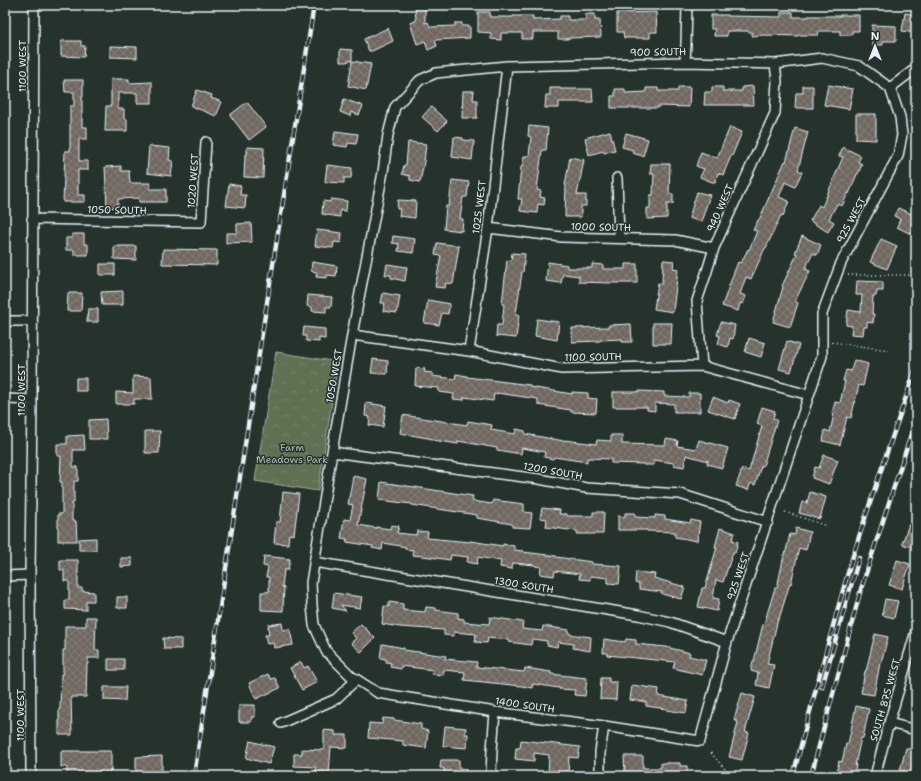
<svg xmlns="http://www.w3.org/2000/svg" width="921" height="781" font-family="'Shantell Sans',sans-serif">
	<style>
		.forest { fill: url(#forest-crowns); stroke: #a3b0a5 }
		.building { fill: url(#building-cross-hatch); stroke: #e8f1f8 }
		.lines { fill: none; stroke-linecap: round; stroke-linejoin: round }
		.minor-casing { stroke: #e8f1f8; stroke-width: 12 }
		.path { stroke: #e8f1f8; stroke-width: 1.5; stroke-dasharray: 1 3; stroke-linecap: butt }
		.minor { stroke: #26332d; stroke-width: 9 }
		.rail-casing { stroke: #e8f1f8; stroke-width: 4.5 }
		.rail { stroke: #26332d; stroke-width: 3; stroke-dasharray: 9; stroke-linecap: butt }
		.labels { text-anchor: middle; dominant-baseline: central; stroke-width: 3; stroke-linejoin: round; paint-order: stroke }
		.street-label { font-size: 10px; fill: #e8f1f8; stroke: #26332d }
		.park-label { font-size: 10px; fill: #b1bdb6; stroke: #26332d }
	</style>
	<defs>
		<pattern id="forest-crowns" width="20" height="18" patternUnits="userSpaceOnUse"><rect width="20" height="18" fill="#5e6f52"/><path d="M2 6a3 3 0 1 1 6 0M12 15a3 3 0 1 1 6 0" fill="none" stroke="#75846c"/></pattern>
		<pattern id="building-cross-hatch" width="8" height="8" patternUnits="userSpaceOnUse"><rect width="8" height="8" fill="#706860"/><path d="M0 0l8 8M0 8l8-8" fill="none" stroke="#847e78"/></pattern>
	</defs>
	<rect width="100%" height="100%" fill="#26332d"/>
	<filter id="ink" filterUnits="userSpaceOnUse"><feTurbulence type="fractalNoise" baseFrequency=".025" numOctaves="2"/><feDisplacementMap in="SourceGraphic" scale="8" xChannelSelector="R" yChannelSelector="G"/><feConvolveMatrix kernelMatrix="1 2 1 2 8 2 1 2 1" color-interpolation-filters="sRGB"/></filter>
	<g filter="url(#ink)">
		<path class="forest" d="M276,352L338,362L318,491L255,481Z"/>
		<path class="building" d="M415,5H425V23L428,22L430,27L455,26V23H462V26H470V38L435,40L437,46L428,50L425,41L417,44L410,23L416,21Z
			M478,12H490V17H513V16H533V20L560,19V16H568V20H586V14H595V20H600L601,37L568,38V39H558V32H533V39H522V33H501V40L491,39V33L478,32Z
			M656,12L657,32H650V38H624L623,32H617V13Z
			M781,12H793V17H808V16H840V15H859V31H852V35H840V31H819L818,35H798V36L763,35L752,36V32H748V31H727V36H714L715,29H711V15H728V16L781,17Z
			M905,13L916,15V33L902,31Z
			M872,25L896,26V41H883V45H872Z
			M388,28L393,41L372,51H369L364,39Z
			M61,41H81V46H85L84,57L61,56Z
			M110,46L137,47V58L110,57Z
			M340,49L352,50V60L346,62H340Z
			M352,61L371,64L366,90L348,86Z
			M111,79H129V83L152,82V103H137V93H118V109H124V119H127V131H105L106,106H111Z
			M64,80H83V97H82V127H87V139H79V161H88V170H78V195H85V202H63L65,151H70V106H74V92H65Z
			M828,85L853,89L849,109L824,105Z
			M753,86L754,105H704L705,92H712V87H723V91H742V87Z
			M803,86H813V108H795L796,93H803Z
			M678,87H690L689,107L658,106V108H611V96H615V89H625V93L646,92V88H658V91H678Z
			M550,88H560V89H592L593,102H559V108H545L546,95H550Z
			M197,90L212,95L211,98L222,102L216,116L191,106Z
			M463,91H474L473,100H477V118H462Z
			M344,99L363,106L359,115L351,112L350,116L340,112Z
			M247,102L266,127L249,140L230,115Z
			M431,107L447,121L438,131L422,117Z
			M856,114H876V140L856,139Z
			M529,126L548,128L546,150H542L537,190L541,191L540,197L545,198L544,205L538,204L537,213L520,211L522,199H518L521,167H522L524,156H529L531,137L528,136Z
			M730,127L742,132L732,156H731L723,175L718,173L715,182H712L700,177L704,169L696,166L701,152L717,158Z
			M795,128L808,132L798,170L802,172L795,187L785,182L779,197L789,201L783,216L781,215L766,248H765L751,279L746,277L740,294L746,296L743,304L740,303L738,311L722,306L734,272L738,262L741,263L748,249L749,250L757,231L753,230L758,220H759L785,161L786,162Z
			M335,131L358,134L356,144L348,143L347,147L333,145Z
			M610,131L615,150L604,153L603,151L589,155L585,138Z
			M626,133L648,139L643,156L632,153L633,150L622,147Z
			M454,137L463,138V140L474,141L472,160L452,157Z
			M408,142L426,144L424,162L420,182L410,180V176L402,174L404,165H406Z
			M149,146L170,148L169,160L173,161L171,176L147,173Z
			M247,147L264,148L263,178L244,177L245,155H247Z
			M843,147L861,156L858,162L862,164L858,174H857L849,194L848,193L842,206L837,204L829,219L834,222L828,232L810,221L819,205L822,207L843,157L839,156Z
			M570,157L584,160L577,195H586V206H581V217H565L566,185H565Z
			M651,164H670L669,194H673V204H667V218L647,219V208H650V195H653L654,174H650Z
			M327,165L352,168L351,178H344V183L325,182Z
			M121,166V171H129L130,183H150V189H166V202H139V198L118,199V207L107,208L105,167Z
			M452,180L469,182L467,197H463L460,219H463L462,231L444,229L446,206H449Z
			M229,184L241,186L240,195H246L245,208L226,206Z
			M697,192L710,195L701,222L689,218Z
			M331,199L347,201L346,211L340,210V217L322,214L323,201L330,202Z
			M398,200L416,201L415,218L399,216L400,209H397Z
			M898,208L916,216V223L911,234L897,227L900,219L894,216Z
			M251,223L252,242L226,243V233H237V224Z
			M317,230L342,233L341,243L334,242L333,248L315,246Z
			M72,234H84V244H88V255H74V250H66V238H72Z
			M393,236L415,239L413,253L398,251L399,244L392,243Z
			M802,236L821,245L817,255L813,253L805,269L810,271L795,301L798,303L790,327L773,322L783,287L782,286L797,254L795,253Z
			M881,239L897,246L887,269L870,262Z
			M437,243L459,246L453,284L446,283L445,288L435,287L441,256L435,255Z
			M114,246H136V260L114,259Z
			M163,249L217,250V265L162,264Z
			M512,253L525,254L523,272H522L516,314L519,315L516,338L496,336L497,325H502L504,305L502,304L507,260L511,261Z
			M663,260L674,261L673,268L678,269L673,312L654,309L658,283L662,284Z
			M312,262L337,266L336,276L327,275V278L316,277L317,272L311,271Z
			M548,262L567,265V268H592V264L603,265V269H625V264H637V283H611L579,282V276L563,274L561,283L546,281Z
			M100,264H115V275H100Z
			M387,264L407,267L405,281L391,278V275H385Z
			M857,281L883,282V291H877L876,296H873L872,314H874L873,323L867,322V327H864L863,335L851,334L852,326L846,325L848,310L861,312L862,295H856Z
			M123,291V305H102L101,292Z
			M68,293H82L81,311H67Z
			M383,293L400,296L397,313L383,311L385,303H381Z
			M308,295L332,297L331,307H326V312L312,311V307L307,306Z
			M428,300L450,304L448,314L442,313L439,325L424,323Z
			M88,309H98V322H87Z
			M537,319L559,322L557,340L535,336Z
			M721,322L735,325L733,339L730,338L728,347L718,344L720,336L717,335Z
			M653,323H672L671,344H653Z
			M631,324L632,342H622V339L600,340V341L572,342V328L609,327V325Z
			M304,327L325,329V339L319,338V342L306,341V336H303Z
			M749,338L765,343L761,357L745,352Z
			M787,341L799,345L791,372L779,369Z
			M373,359L388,361L387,374L371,373Z
			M854,360L868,364L863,386L859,385L851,418L847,417L840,445L823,441L825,430L830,432L834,414H832L835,402L840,403L845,381H843L846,370L851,371Z
			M416,368L425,369L424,372L433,373L432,376L455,379L456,374L467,376V377L530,385V387L572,394V392L588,393V398L597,399L596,413L571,412V410L538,405V399L497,393V394H494L493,401L464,397V400L453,399L454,394L439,392V388L415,386Z
			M133,376L151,377L152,399H134V404H116V392L133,393Z
			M76,378H86V391H76Z
			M638,391L664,392V396L689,397V393H700V412H674V404L655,403V411L647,410V407H613V392H638Z
			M713,397L728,403L729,400L740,404L735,419L708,410Z
			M366,403L386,406L383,427L369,425L370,417L365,416Z
			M762,407L775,411L773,418L777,420L763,466H761L755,485L751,483L748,490L736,486L742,469L749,471L762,426L757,424Z
			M403,415L467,425L468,421L492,425L491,430L515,434L516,429L525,431V434L564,441V440L596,444L597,440L611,441V435H622V444L665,445L666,439L678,441L677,446L696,449L699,440L728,448L722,468L707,464L708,461L686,455L684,467L673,465L674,463L654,460V465H644V464L611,463V459L587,458V462L554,457L553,459L544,457L545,452L522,448L521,454L497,450V448L458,441V444L433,440V439L400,433Z
			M106,419L107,439H89V420Z
			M145,431H160L159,453H145Z
			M84,435L85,450H73V467H78V481H74V503H72V521H76L77,541H58V514H62V482H60L61,456H57V444H67V436Z
			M824,455L838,460L829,484L812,478L815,467L819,468Z
			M353,476L367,479L358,525L376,528V527L390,529L391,525L399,526L397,533L416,535L417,531L428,532L427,538L470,542V541L503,546V544L514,546V550L523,551V552L556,556V557L592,562V564L621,566L619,584L608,583V578L590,576V580L579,579L580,574L555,571L554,576L540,574L541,567L535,566V565L513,563L512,569L500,567L501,561L478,557L477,564L467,562L468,557L451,555L450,560L423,556L412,555L413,550L405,549L406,547L383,543L382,550L372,548L373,546L346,542L347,539L341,538L344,519L350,520L353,505L348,504Z
			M381,482L473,496L472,501L492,504L493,500L524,504V512L532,513L530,528L512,527V524L477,518V515L412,505V504L379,500Z
			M283,492L299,494L294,535L289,534L288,544L274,543L276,522H280Z
			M810,492L826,497L820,519L799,513L802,502L807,503Z
			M542,508L560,510L559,514H567V516H593V512H604L603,534H577V531L546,527L547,519L540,518Z
			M625,513H635V517L655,518V515L665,516V519L690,523L691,520L700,522L697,541L675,537V532L647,531V530H618V516L625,517Z
			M909,524L916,526V541L914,548L902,544Z
			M720,528L735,533L732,540L738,542L735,553L733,552L723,582L716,580L713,598L719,599L717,611L698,607L702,588H705L717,547H715Z
			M796,528L810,532L806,550L799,548L791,584L790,583L779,619H778L767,664L774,665L769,688L756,685L758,673L751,671L753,661H754L763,624H764L775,588H777L784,555H785L790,534L795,535Z
			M96,538V550H79V539Z
			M264,556L290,559L288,570H284L282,587H284L283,611L261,610V592H269V577H266L268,567L263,566Z
			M121,558H132V566L121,567Z
			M60,560H78V588H82V591L94,592V601H86V610L65,609V600H69V581H64V570H60Z
			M897,560L910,564L902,589L889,585Z
			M636,572L655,574L654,578L685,587L681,599L662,594V592L639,589V584L635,583Z
			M334,593L362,597L360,608L341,605L346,611L332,608Z
			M117,597H127V608H117Z
			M885,599L898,601L894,618L882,615Z
			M389,602L403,604V610L425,612L426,607L436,608V610L458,613V618L464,619V622L489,624L490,617L523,622L522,629L542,631L543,626L569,630V634L591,637L590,651L573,648L574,644L558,642L557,647L547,645V641L532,639L531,645L509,642V640L488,638L487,643L475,642L476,634L454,632V636L444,635V630L400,627L382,624L384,606L389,607Z
			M86,617H96L95,650H99V658H88V664H87L86,697H71L72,735H59V709H60L61,674H63V650H65V626H86Z
			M282,623L283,630L290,629L293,645L274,648L273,643L267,644L265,635H269L268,625Z
			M361,624L375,638L361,652L351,643L356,638L351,633Z
			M875,634L888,637L881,663H880L874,695L861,693L865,671H866Z
			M163,638L181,639V649H164Z
			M604,639L625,642L626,639L636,640V644L666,647L690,653L689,656L706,660L702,675L673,668L675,662L607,655V653H603Z
			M382,644L404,648V650L446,656L445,659L477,662L476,667L524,672L525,668L551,672V674L587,678L585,696L574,695L575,690L559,689V688L533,684L532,688L522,686L464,680L465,672L444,670L443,675L432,674L433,670L401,666V669L390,667L391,663L386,662V659L380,658Z
			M108,659H124V670H108Z
			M301,662L304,668L308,666L317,682L302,690L290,668Z
			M268,674L271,679L275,678L280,688L256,699L249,683Z
			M601,678H609V682H617L616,700L600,699Z
			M632,685L659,689L658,696L688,701L686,713L666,710L667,709L646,706V702L630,700Z
			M104,687H126L125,701L104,700Z
			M742,693L755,697L745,732L749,733L742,760L729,757L738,722L734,720Z
			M239,705H255V717H252L251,722H239Z
			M856,706L869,709L863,738H861L855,765H856L854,776H846L836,774L839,761L842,762L846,744H848Z
			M383,718L394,719V720L421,724V729L428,731L426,748L403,745V741L368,738L369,723L382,724Z
			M445,726L466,728L465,734H468L467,748L443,746Z
			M324,730L335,731V735H347V748L331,747L329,773L315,771L316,767L294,766V754H302V749L324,750Z
			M521,740L580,747L578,758L569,757L568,776L548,775L549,755L534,753V761L515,759L516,748H520Z
			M250,741L274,747L269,764L246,758Z
			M906,748L916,750V756L912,773L900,770Z
			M61,751H111V776H67V767H61Z
			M162,756V776H136V757Z
			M624,756H643V768H661V763H680V766H687V776H625Z
			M441,760H459V768L466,769V776H444V768H440Z"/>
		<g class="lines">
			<defs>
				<path id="minor" d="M822,58L859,66L890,88L900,117L902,135L898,156L841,263L822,314V356L727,642L700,741L604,726L495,712L378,693L351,676L326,651L314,625L312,605L311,583L332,452L352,335L383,172L388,135L395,107L420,80L436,73L507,66L685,62L775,64Z
					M685,62L686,44L687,5
					M890,88L915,69
					M617,178L619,238
					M32,219L201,222L206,142
					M488,228L562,237L675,240L714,248
					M5,321H32
					M352,335L469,351L562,369L702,366L809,395
					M469,351L488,228L507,66
					M702,366L697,301L707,271L714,248L775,113L777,81L775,64
					M5,399L32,400
					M332,452L539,479L586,488L680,494L768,522
					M314,562L638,615L670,622L727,642
					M5,576L30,575
					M281,723L336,699L357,679
					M889,723L916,730
					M31,776L30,575L32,400L34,5
					M491,776L492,750L495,712
					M600,776V752L604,726
					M875,776L889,723L916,631"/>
			</defs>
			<use href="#minor" class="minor-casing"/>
			<path class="path" d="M848,275H914
				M832,342L888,350
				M785,512L827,526
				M711,753L731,776"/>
			<use href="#minor" class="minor"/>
			<defs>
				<path id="rail" d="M822,687L859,558
					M194,776L262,334L314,5
					M793,776C812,703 831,631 852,559C872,495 894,432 916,368
					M811,776L861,589L916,419"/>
			</defs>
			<use href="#rail" class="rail-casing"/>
			<use href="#rail" class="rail"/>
		</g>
	</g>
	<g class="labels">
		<g class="street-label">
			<text transform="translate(658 52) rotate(-1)">900 SOUTH</text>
			<text transform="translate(22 66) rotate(-90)">1100 WEST</text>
			<text transform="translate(193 181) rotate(-86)">1020 WEST</text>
			<text transform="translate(479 207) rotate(-83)">1025 WEST</text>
			<text transform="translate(720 208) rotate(-66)">940 WEST</text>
			<text transform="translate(117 210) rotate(1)">1050 SOUTH</text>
			<text transform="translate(851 220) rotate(-62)">925 WEST</text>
			<text transform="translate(601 227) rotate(1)">1000 SOUTH</text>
			<text transform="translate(593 357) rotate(-1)">1100 SOUTH</text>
			<text transform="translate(334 376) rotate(-80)">1050 WEST</text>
			<text transform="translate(21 390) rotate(-90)">1100 WEST</text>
			<text transform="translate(553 471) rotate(10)">1200 SOUTH</text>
			<text transform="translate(738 576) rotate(-71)">925 WEST</text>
			<text transform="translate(524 585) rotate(9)">1300 SOUTH</text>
			<text transform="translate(885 700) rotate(-74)">SOUTH 875 WEST</text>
			<text transform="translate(525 705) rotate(8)">1400 SOUTH</text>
			<text transform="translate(20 715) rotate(-90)">1100 WEST</text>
		</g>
		<g class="park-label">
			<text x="292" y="447">Farm<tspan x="292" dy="12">Meadows Park</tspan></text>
		</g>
	</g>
	<rect width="921" height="781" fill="none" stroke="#26332d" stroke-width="20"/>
	<rect x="10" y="10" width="901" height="761" fill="none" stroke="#e8f1f8" stroke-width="1.5" filter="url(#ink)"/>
	<g transform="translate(875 46)" stroke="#26332d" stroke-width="3" paint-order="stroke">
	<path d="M0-3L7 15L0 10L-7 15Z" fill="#e8f1f8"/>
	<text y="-6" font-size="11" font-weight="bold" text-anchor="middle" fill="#e8f1f8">N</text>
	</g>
</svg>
